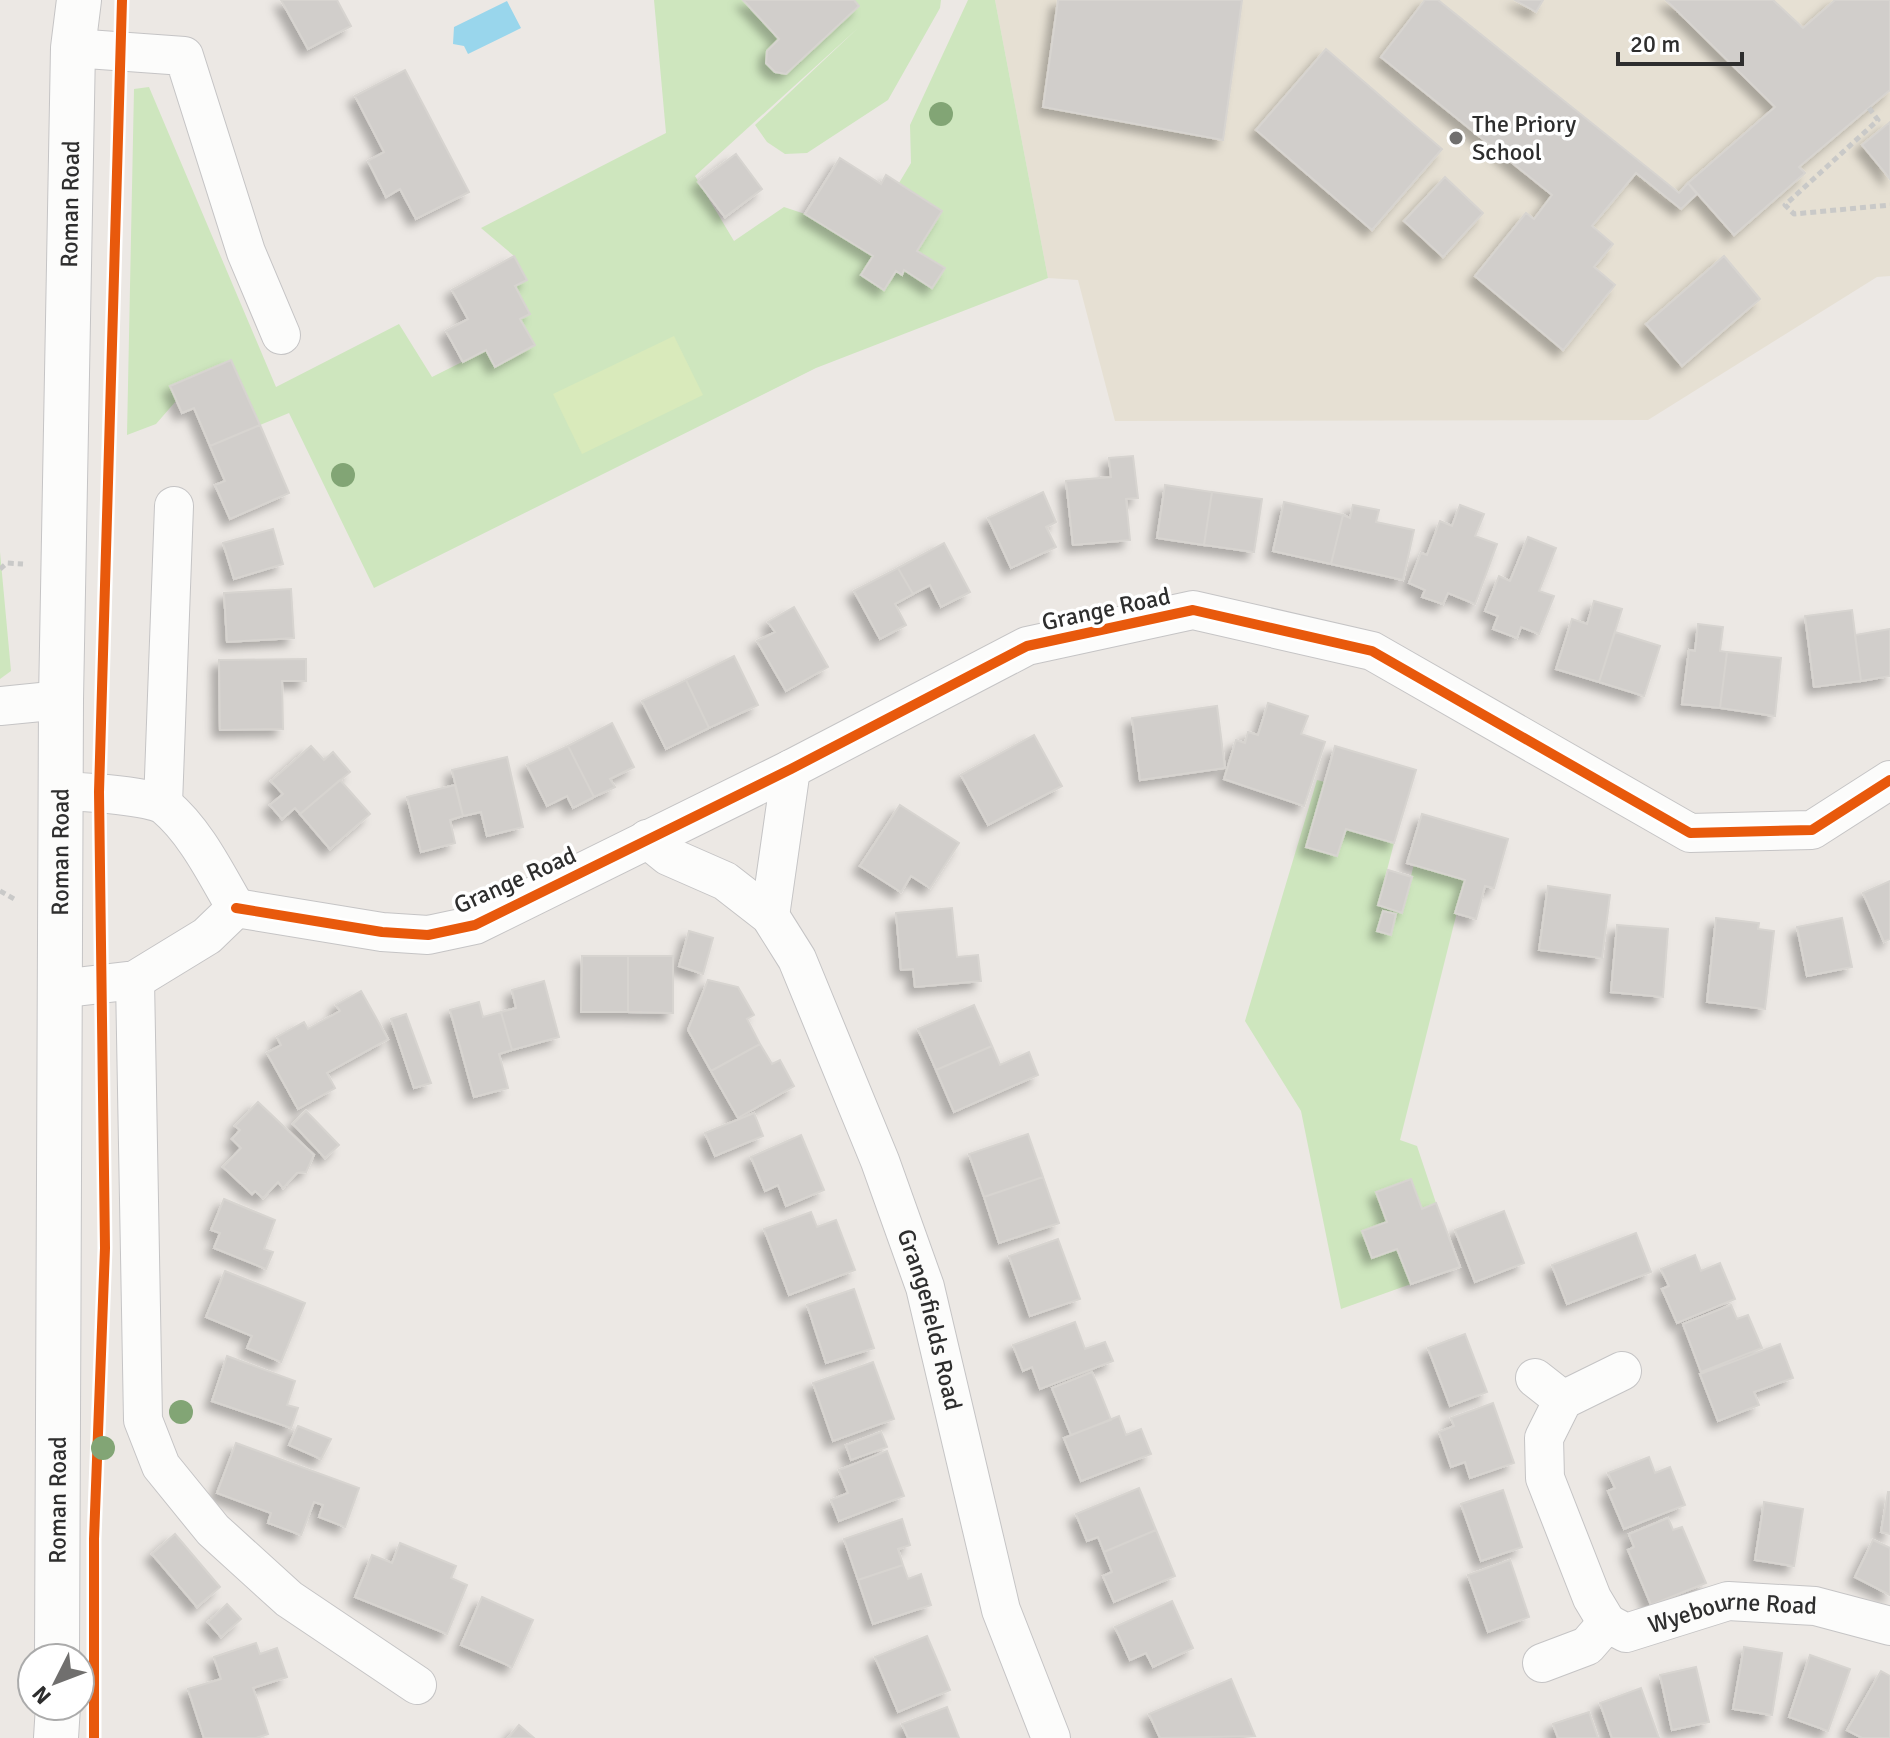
<svg xmlns="http://www.w3.org/2000/svg" width="1890" height="1738" font-family="Signika,sans-serif">
	<style>
		.education { fill: #e6e0d3 }
		.green { fill: #cee6be }
		.pitch { fill: #d9eabb }
		.water { fill: #99d6ec }
		.building { fill: #d1cecb; stroke: #d7d4d0; stroke-width: 2; filter: url(#shadow) }
		.lines { fill: none; stroke-linecap: round; stroke-linejoin: round }
		.street-casing { stroke: #c5c4c5; stroke-width: 40 }
		.secondary-casing { stroke: #c5c4c5; stroke-width: 46 }
		.path { stroke: #c9c9c8; stroke-width: 5; stroke-dasharray: 6 4; stroke-linecap: butt }
		.street { stroke: #fcfcfb; stroke-width: 38 }
		.secondary { stroke: #fcfcfb; stroke-width: 44 }
		.cycleway-casing { stroke: #fff; stroke-width: 15 }
		.cycleway { stroke: #e8590c; stroke-width: 10 }
		.tree { fill: #82a575 }
		.poi-dot { fill: #706f6e; stroke: #fff; stroke-width: 3 }
		.labels { text-anchor: middle; dominant-baseline: central; stroke-width: 7; stroke-linejoin: round; paint-order: stroke }
		.poi-label { font-size: 24px; fill: #2e2e2e; stroke: #fff; text-anchor: start }
		.street-label { font-size: 24px; fill: #2e2e2e; stroke: #fff }
	</style>
	<defs>
		<filter id="shadow"><feDropShadow dx="-7" dy="7" stdDeviation="4" flood-color="#0004"/></filter>
	</defs>
	<rect width="100%" height="100%" fill="#ece8e4"/>
	<path class="education" d="M995,0H1890V276L1877,277L1648,420L1115,421L1078,280L1048,278Z"/>
	<path class="green" d="M654,0H743L779,39L767,51L766,63L786,74L859,6L854,0H941L940,8L888,100L807,153L785,154L767,142L755,125L858,28L695,176L734,241L784,207L805,214L873,256L861,275L884,290L896,271L901,275L904,270L932,287L944,268L917,251L942,211L899,183L911,163L910,125L968,0H995L1048,278L816,368L374,588L289,413L260,425L231,360L171,386L176,401L156,424L127,435L134,89L149,87L276,387L399,324L432,377L486,350L495,367L535,345L520,319L514,256L481,228L666,133Z
		M0,552L11,671L0,679Z
		M1317,780L1325,782L1306,847L1337,856L1346,829L1394,843L1378,905L1402,912L1414,864L1465,880L1400,1140L1417,1146L1436,1203L1422,1209L1411,1179L1376,1192L1411,1284L1341,1309L1301,1111L1245,1021Z"/>
	<path class="pitch" d="M674,336L703,395L582,454L553,394Z"/>
	<path class="water" d="M507,1L521,28L468,54L464,46L453,44L454,27Z"/>
	<path class="building" d="M281,0H337L351,26L308,49Z
		M743,0H854L859,6L786,74L775,72L766,63L767,51L779,39Z
		M1058,0H1242L1223,140L1043,107Z
		M1425,0H1438L1679,193L1688,183L1697,194L1681,209L1636,173L1592,226L1613,244L1594,267L1615,285L1563,350L1475,276L1526,213L1534,219L1552,195L1381,57Z
		M1515,0H1543L1536,12Z
		M1666,0H1773L1803,28L1835,0H1890V90L1799,167L1805,173L1734,235L1688,183L1775,107Z
		M1326,49L1442,149L1372,230L1256,130Z
		M405,70L469,192L416,219L400,189L386,197L368,161L384,152L355,96Z
		M1890,122V179L1862,145Z
		M736,154L762,189L725,217L698,182Z
		M840,158L881,184L886,175L942,211L917,251L945,268L932,288L904,270L902,275L896,271L884,290L861,275L873,256L805,214Z
		M1445,177L1483,213L1443,257L1404,221Z
		M514,256L527,280L515,286L530,314L520,319L535,345L495,367L486,350L463,362L446,331L468,319L452,290Z
		M1724,256L1760,299L1682,366L1646,324Z
		M231,360L260,425L210,446L194,408L182,413L170,386Z
		M260,425L289,493L230,519L215,485L225,481L210,446Z
		M1133,456L1138,498L1126,499L1130,540L1073,545L1066,481L1111,477L1109,458Z
		M1165,485L1212,492L1204,545L1157,538Z
		M1043,492L1056,522L1046,527L1056,547L1011,568L988,518Z
		M1212,492L1262,499L1254,552L1204,545Z
		M1284,502L1343,515L1331,564L1273,551Z
		M1353,505L1379,510L1376,522L1414,530L1403,580L1331,564L1343,515L1350,518Z
		M1460,505L1484,514L1475,536L1497,544L1475,604L1448,593L1443,604L1422,597L1425,590L1409,583L1421,553L1427,555L1440,521L1452,526Z
		M273,529L283,564L234,579L223,543Z
		M1528,537L1556,548L1539,591L1554,596L1539,634L1521,627L1517,638L1493,629L1498,616L1485,611L1499,576L1510,581Z
		M944,543L970,592L941,607L930,585L913,594L898,568Z
		M898,568L913,594L895,604L906,625L880,639L854,591Z
		M291,589L294,638L227,642L224,593Z
		M1594,601L1622,609L1599,682L1556,669L1572,619L1587,624Z
		M794,607L828,667L786,691L757,641L775,632L768,622Z
		M1852,610L1861,681L1814,687L1805,616Z
		M1698,624L1723,627L1720,651L1727,652L1720,708L1682,704L1689,650L1695,651Z
		M1890,629V676L1861,681L1855,635Z
		M1615,632L1660,646L1644,696L1599,682Z
		M1727,652L1781,658L1775,716L1720,708Z
		M734,656L758,705L709,728L686,680Z
		M306,659V681H282L283,729L220,730L219,660Z
		M686,680L709,728L666,749L642,701Z
		M1268,703L1308,716L1301,734L1325,742L1304,806L1224,779L1236,740L1245,743L1248,732L1258,735Z
		M1217,706L1225,768L1140,780L1132,718Z
		M612,723L634,767L610,779L615,787L594,797L568,746Z
		M1034,735L1062,786L988,825L961,775Z
		M311,746L324,760L333,752L350,772L300,814L295,808L282,819L270,805L283,794L271,781Z
		M568,746L594,797L573,808L567,796L547,806L527,765Z
		M1335,746L1416,770L1394,843L1346,829L1337,856L1306,847Z
		M507,757L523,827L487,836L481,812L463,816L452,770Z
		M340,780L370,814L330,849L300,814Z
		M455,785L463,816L450,820L455,843L421,852L407,797Z
		M900,805L959,843L930,888L911,876L901,892L860,866Z
		M1422,814L1508,839L1494,888L1485,886L1476,919L1455,913L1465,880L1407,863Z
		M1388,870L1412,877L1402,913L1378,905Z
		M1890,881V939L1884,942L1863,893Z
		M1548,886L1610,895L1602,958L1539,950Z
		M952,908L957,957L978,955L981,981L915,987L913,969L901,970L896,913Z
		M1383,911L1396,914L1391,935L1377,931Z
		M1716,918L1759,923L1758,929L1774,931L1765,1009L1707,1002Z
		M1842,918L1852,967L1807,976L1797,927Z
		M1617,925L1668,929L1663,997L1611,992Z
		M689,931L713,938L703,974L679,966Z
		M582,956H628V1012H581Z
		M628,956H673V1013L628,1012Z
		M708,980L738,987L754,1015L747,1019L760,1044L711,1071L688,1030Z
		M544,981L559,1037L512,1050L501,1012L516,1008L512,990Z
		M361,991L388,1039L327,1073L335,1088L298,1109L267,1053L281,1045L277,1037L304,1022L308,1029L340,1011L336,1005Z
		M479,1002L483,1017L501,1012L512,1050L499,1054L508,1088L474,1097L450,1010Z
		M974,1005L992,1046L936,1070L918,1029Z
		M406,1014L431,1083L414,1088L391,1019Z
		M760,1044L772,1064L780,1060L794,1086L738,1118L711,1071Z
		M992,1046L1000,1065L1029,1052L1038,1075L954,1112L936,1070Z
		M258,1102L314,1155L306,1172L297,1173L283,1188L278,1182L263,1198L255,1191L252,1194L223,1167L241,1148L232,1139L240,1130L235,1126Z
		M306,1111L339,1145L325,1158L293,1124Z
		M754,1113L763,1136L715,1156L705,1133Z
		M1028,1134L1043,1177L984,1197L969,1154Z
		M801,1135L824,1190L786,1206L778,1185L765,1191L751,1157Z
		M1043,1177L1059,1223L999,1243L984,1197Z
		M1411,1179L1422,1209L1436,1203L1460,1267L1411,1284L1397,1249L1372,1258L1362,1231L1387,1222L1376,1192Z
		M224,1199L275,1220L264,1249L273,1252L266,1269L214,1248L220,1233L211,1230Z
		M1504,1211L1524,1263L1475,1282L1455,1230Z
		M811,1212L817,1227L836,1220L855,1270L789,1295L764,1229Z
		M1636,1233L1651,1272L1567,1304L1552,1265Z
		M1058,1239L1080,1299L1030,1316L1009,1256Z
		M1695,1255L1701,1271L1720,1263L1735,1299L1677,1323L1662,1289L1669,1286L1661,1269Z
		M225,1271L305,1303L281,1362L247,1348L252,1336L206,1317Z
		M854,1289L874,1348L826,1363L807,1305Z
		M1731,1305L1737,1319L1748,1315L1762,1348L1701,1372L1683,1324Z
		M1075,1322L1085,1349L1105,1342L1113,1361L1040,1389L1032,1367L1023,1371L1013,1345Z
		M1465,1334L1487,1392L1450,1406L1428,1348Z
		M1780,1344L1793,1378L1754,1392L1759,1405L1718,1421L1700,1374Z
		M227,1356L295,1381L287,1405L298,1408L291,1428L212,1401Z
		M873,1362L894,1419L833,1441L813,1383Z
		M1092,1372L1111,1420L1071,1435L1052,1388Z
		M1493,1403L1514,1463L1470,1478L1465,1462L1451,1467L1439,1432L1454,1426L1451,1418Z
		M1119,1416L1126,1435L1141,1429L1151,1454L1081,1481L1064,1438Z
		M298,1426L331,1439L321,1459L289,1445Z
		M881,1432L887,1447L851,1460L846,1445Z
		M236,1443L359,1488L345,1527L319,1517L323,1505L314,1502L301,1535L268,1523L271,1513L217,1493Z
		M887,1451L904,1496L839,1521L831,1500L848,1493L839,1470Z
		M1649,1457L1655,1473L1670,1467L1685,1505L1624,1529L1608,1491L1615,1488L1608,1473Z
		M1139,1488L1156,1530L1104,1552L1098,1537L1087,1541L1076,1514Z
		M1503,1490L1522,1547L1481,1561L1461,1504Z
		M1888,1492H1890V1534L1881,1532Z
		M1764,1502L1803,1509L1794,1566L1755,1560Z
		M1668,1518L1673,1530L1682,1527L1706,1583L1651,1605L1628,1550L1634,1547L1629,1534Z
		M902,1519L910,1545L898,1549L903,1565L858,1580L844,1539Z
		M1156,1530L1175,1576L1114,1602L1103,1576L1112,1572L1104,1552Z
		M175,1534L220,1587L197,1607L152,1554Z
		M1873,1540L1890,1548V1595L1855,1577Z
		M400,1543L456,1566L451,1578L467,1585L447,1634L355,1597L372,1555L392,1563Z
		M1510,1560L1529,1617L1488,1632L1468,1575Z
		M903,1565L908,1579L921,1574L931,1605L873,1624L858,1580Z
		M482,1597L533,1620L512,1667L461,1645Z
		M1172,1601L1193,1648L1153,1667L1146,1653L1130,1660L1115,1627Z
		M227,1604L241,1619L221,1637L208,1622Z
		M927,1636L950,1690L898,1712L875,1657Z
		M256,1643L260,1654L277,1648L287,1677L253,1688L268,1734L256,1738H204L188,1689L221,1679L214,1657Z
		M1744,1647L1782,1653L1772,1715L1733,1709Z
		M1810,1655L1850,1669L1828,1731L1789,1717Z
		M1696,1667L1709,1722L1672,1730L1660,1675Z
		M1881,1671L1890,1676V1738H1862L1847,1730Z
		M1231,1679L1255,1736L1160,1738L1149,1714Z
		M1641,1688L1659,1738H1612L1600,1703Z
		M947,1707L959,1738H908L902,1724Z
		M1589,1712L1598,1738H1558L1553,1724Z
		M519,1725L534,1738H508Z"/>
	<g class="lines">
		<defs>
			<g id="street">
				<path d="M73,48L184,56L246,252L281,335"/>
				<path d="M0,706L61,700"/>
				<path d="M61,791C81,792 151,795 165,806C196,832 216,874 236,908"/>
				<path d="M163,804L174,506"/>
				<path id="s1" d="M647,839L668,856L725,881L770,916L797,959L880,1161L925,1287L1001,1610L1051,1738"/>
				<path d="M236,908L382,932L428,935L475,925L791,769L1027,646L1193,610L1372,651L1690,833L1812,830L1890,780"/>
				<path d="M770,916L791,769"/>
				<path d="M135,980L143,1420L161,1466L213,1530L289,1599L417,1685"/>
				<path d="M59,989L135,980L207,936L236,908"/>
				<path d="M1535,1378L1563,1400"/>
				<path d="M1607,1623L1592,1598L1545,1478L1544,1438L1563,1400L1622,1371"/>
				<path id="s2" d="M1542,1663L1587,1646L1607,1623L1626,1633L1728,1601L1815,1606L1890,1626"/>
			</g>
			<g id="secondary">
				<path id="s3" d="M57,1658L61,700L73,48L79,0"/>
				<path d="M56,1738L58,1706"/>
			</g>
		</defs>
		<use href="#street" class="street-casing"/>
		<use href="#secondary" class="secondary-casing"/>
		<path class="path" d="M1869,108L1878,120L1785,205L1794,214L1890,205
			M0,569L7,563L23,564
			M0,891L16,900"/>
		<use href="#street" class="street"/>
		<use href="#secondary" class="secondary"/>
		<defs>
			<path id="cycleway" d="M236,908L382,932L428,935L475,925L791,769L1027,646L1193,610L1372,651L1690,833L1812,830L1890,780
				M94,1738V1539L105,1248L99,792L122,0"/>
		</defs>
		<use href="#cycleway" class="cycleway-casing"/>
		<use href="#cycleway" class="cycleway"/>
	</g>
	<g class="tree">
		<circle cx="941" cy="114" r="12"/>
		<circle cx="343" cy="475" r="12"/>
		<circle cx="181" cy="1412" r="12"/>
		<circle cx="103" cy="1448" r="12"/>
	</g>
	<circle class="poi-dot" cx="1456" cy="138" r="8"/>
	<g class="labels">
		<g class="poi-label">
			<text x="1472" y="124">The Priory<tspan x="1472" dy="28">School</tspan></text>
		</g>
		<g class="street-label">
			<text stroke="none"><textPath href="#s3" startOffset="1454">Roman Road</textPath></text>
			<text transform="translate(1106 609) rotate(-12)">Grange Road</text>
			<text stroke="none"><textPath href="#s3" startOffset="806">Roman Road</textPath></text>
			<text transform="translate(515 880) rotate(-24)">Grange Road</text>
			<text stroke="none"><textPath href="#s1" startOffset="582">Grangefields Road</textPath></text>
			<text stroke="none"><textPath href="#s3" startOffset="158">Roman Road</textPath></text>
			<text stroke="none"><textPath href="#s2" startOffset="210">Wyebourne Road</textPath></text>
		</g>
	</g>
	<g transform="translate(56 1682) rotate(228)"><circle r="38" fill="#ffffff" stroke="#ababab" stroke-width="2"/>
	<path d="M0-6L14 30L0 20L-14 30Z" fill="#706f6e"/>
	<text y="-12" font-size="22" font-weight="bold" text-anchor="middle" fill="#2e2e2e">N</text>
	</g>
	<path d="M1618 52v12h124v-12" fill="none" stroke="#2e2e2e" stroke-width="4"/>
	<text x="1630" y="52" font-size="24" fill="#2e2e2e" stroke="#ffffff" stroke-width="6" paint-order="stroke">20 m</text>
</svg>
